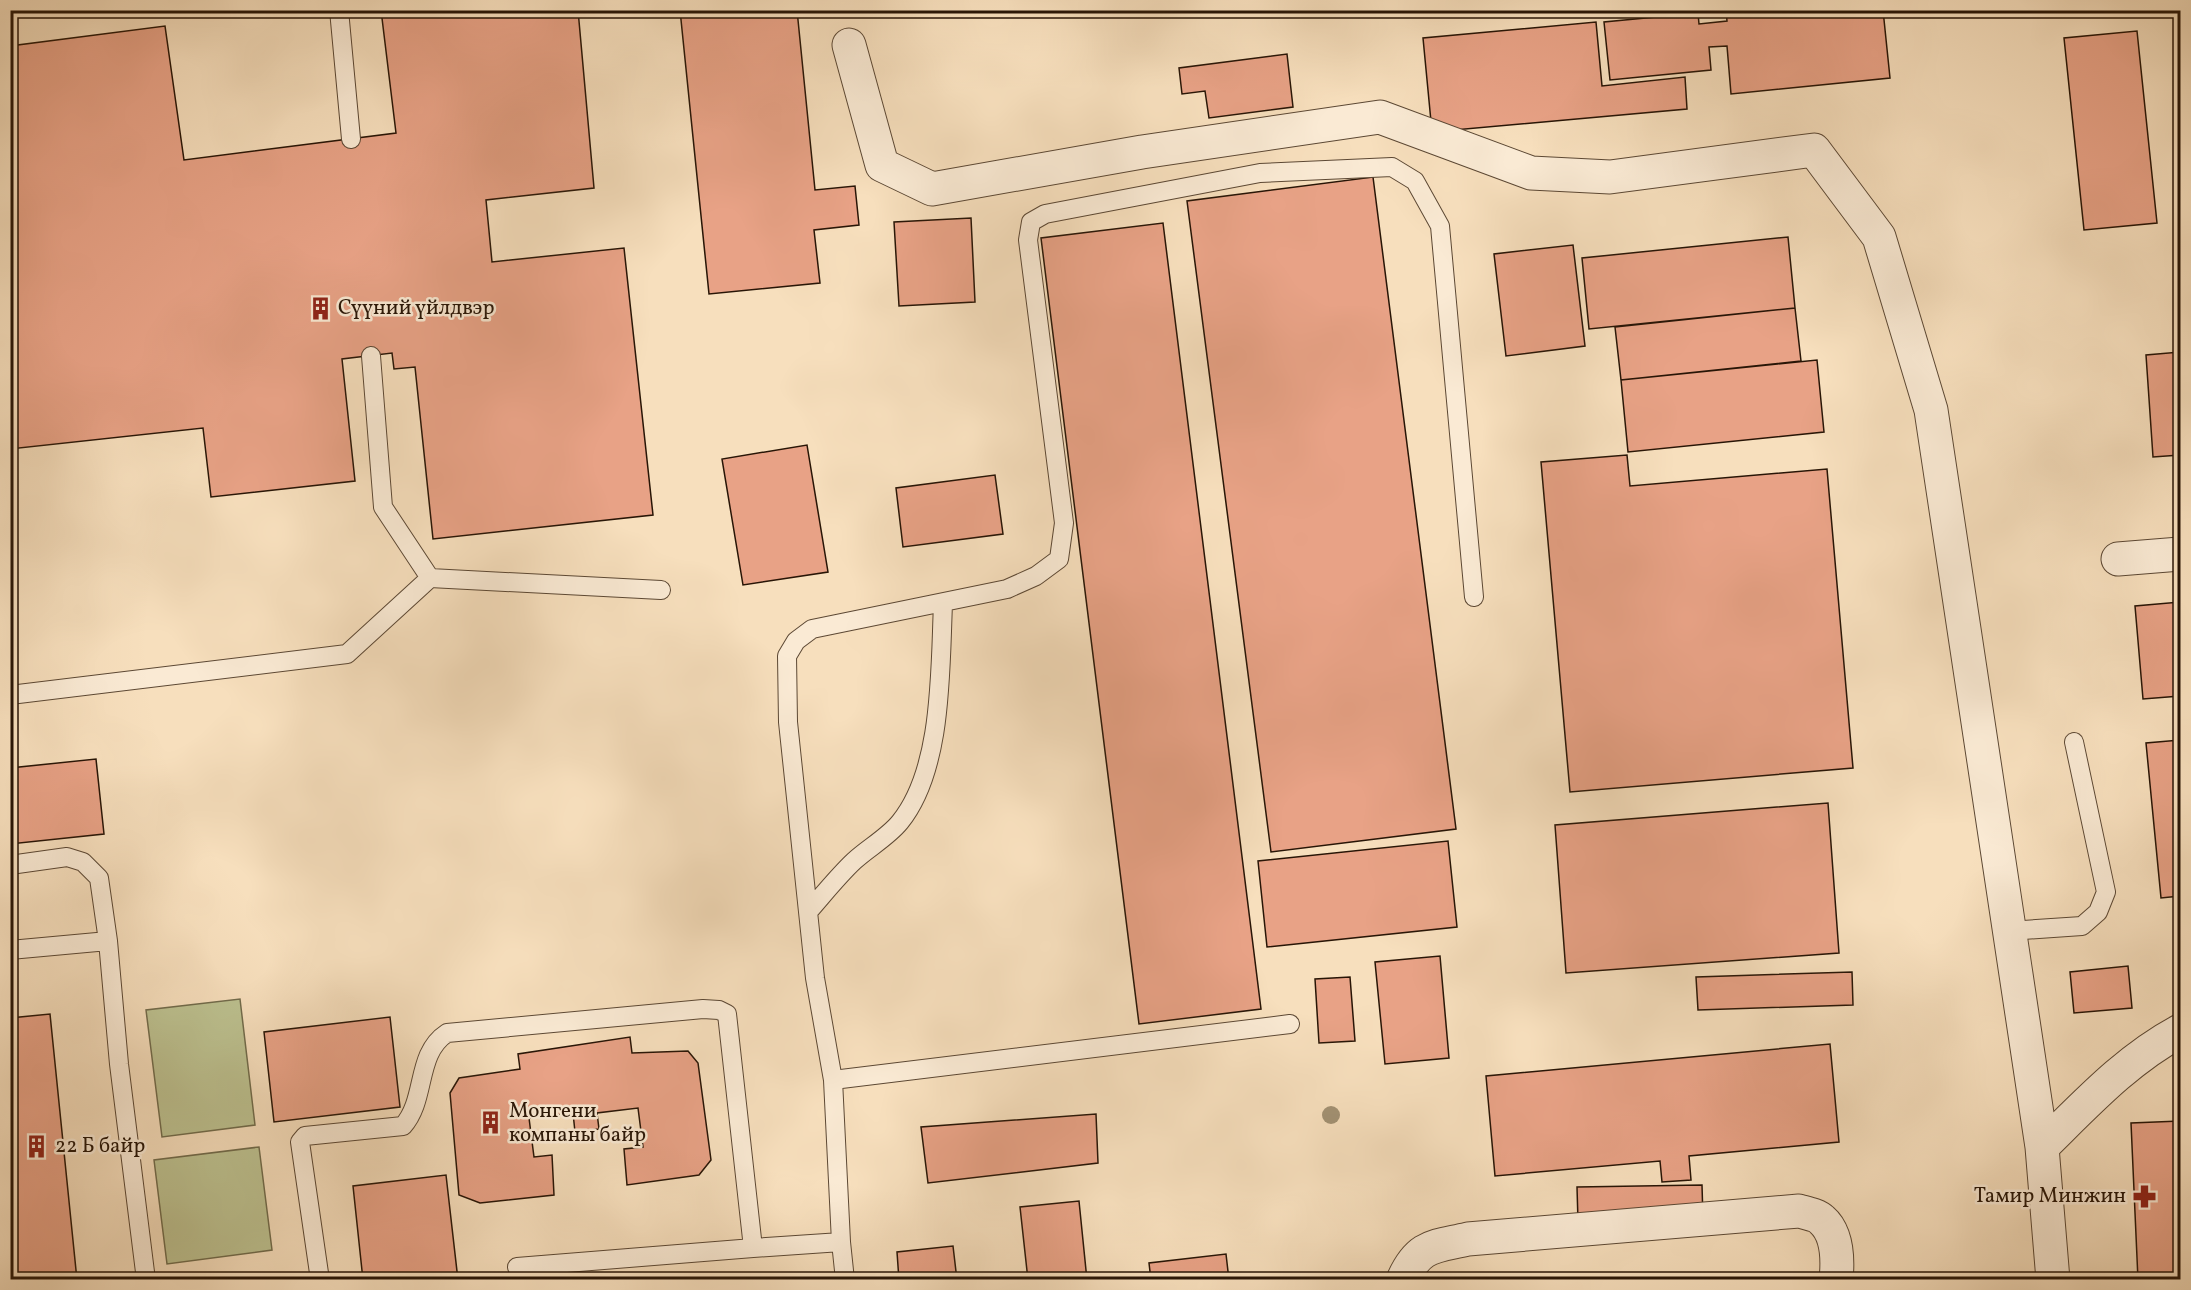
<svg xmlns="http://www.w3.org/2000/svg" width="2191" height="1290" font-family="Vollkorn,serif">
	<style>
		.green { fill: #bdc291; stroke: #726c4c; stroke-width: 1.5 }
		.building { fill: #e8a286; stroke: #281506; stroke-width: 1.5 }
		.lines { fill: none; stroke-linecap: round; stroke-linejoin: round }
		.service-casing { stroke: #5c4834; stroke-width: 20 }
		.minor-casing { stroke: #5c4834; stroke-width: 35 }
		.service { stroke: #faead4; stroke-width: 18 }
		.minor { stroke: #faead4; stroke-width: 33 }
		.tree { fill: #a29173 }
		.labels { text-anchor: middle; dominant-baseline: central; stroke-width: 5; stroke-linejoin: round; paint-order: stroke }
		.poi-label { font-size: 21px; fill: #281506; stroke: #faead4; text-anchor: start }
	</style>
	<rect width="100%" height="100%" fill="#f7dfbd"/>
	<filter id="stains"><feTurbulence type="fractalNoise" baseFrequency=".00333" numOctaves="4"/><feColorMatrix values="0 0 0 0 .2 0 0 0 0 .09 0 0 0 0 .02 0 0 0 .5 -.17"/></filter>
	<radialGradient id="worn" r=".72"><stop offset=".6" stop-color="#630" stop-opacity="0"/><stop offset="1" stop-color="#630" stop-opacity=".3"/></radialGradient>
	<path class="green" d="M240,999L255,1125L162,1137L146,1010Z
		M259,1147L272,1250L167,1264L154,1160Z"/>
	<path class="building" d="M381,10H578L594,188L486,200L492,262L624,248L653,515L433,539L415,367L394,369L392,353L342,359L355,481L211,497L203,428L10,449V46L165,26L184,160L396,133Z
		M680,10H797L815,190L855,186L859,225L814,230L820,283L709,294Z
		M1726,10H1883L1890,78L1731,94L1727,46L1709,47L1711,70L1610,80L1604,22L1698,13L1699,24L1727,21Z
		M1596,22L1602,86L1685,77L1687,109L1432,132L1423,38Z
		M2137,31L2157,223L2084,230L2064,38Z
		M1287,54L1293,107L1209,118L1205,91L1182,94L1179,68Z
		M1373,177L1456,829L1271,852L1187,201Z
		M971,218L975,302L899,306L894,222Z
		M1163,223L1261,1009L1139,1024L1041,238Z
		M1788,237L1795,308L1589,329L1582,258Z
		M1573,245L1585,346L1506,356L1494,254Z
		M1795,308L1801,361L1621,380L1615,327Z
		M2180,352V455L2153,457L2146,355Z
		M1817,360L1824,432L1628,452L1621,380Z
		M807,445L828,572L743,585L722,459Z
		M1627,455L1630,486L1827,469L1853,768L1570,792L1541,462Z
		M995,475L1003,534L903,547L896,488Z
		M2180,602V696L2143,699L2135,606Z
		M2180,740V896L2161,898L2146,743Z
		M96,759L104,834L10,844V768Z
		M1828,803L1839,953L1566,973L1555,825Z
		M1448,841L1457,927L1267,947L1258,861Z
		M1440,956L1449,1058L1385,1064L1375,962Z
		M2128,966L2132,1008L2074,1013L2070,972Z
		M1852,972L1853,1005L1698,1010L1696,977Z
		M1350,977L1355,1041L1319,1043L1315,979Z
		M50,1014L77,1280H11L10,1018Z
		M390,1017L400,1107L274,1122L264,1032Z
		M630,1037L632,1053L688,1051L698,1063L711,1160L699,1175L627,1185L624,1149L643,1147L638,1108L597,1113L599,1129L575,1132L573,1113L529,1118L534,1157L552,1155L554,1195L480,1203L459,1195L450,1093L459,1078L520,1069L518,1054Z
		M1830,1044L1839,1142L1689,1156L1691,1180L1662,1182L1660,1161L1495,1176L1486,1076Z
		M1096,1114L1098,1163L928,1183L921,1127Z
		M2180,1121V1280H2138L2131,1123Z
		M446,1175L458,1280H363L353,1186Z
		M1702,1185L1703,1219L1578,1221L1577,1187Z
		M1079,1201L1087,1280H1028L1020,1207Z
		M953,1246L957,1280H899L897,1252Z
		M1226,1254L1229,1280H1151L1149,1263Z"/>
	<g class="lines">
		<defs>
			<path id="service" d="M339,10L351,139
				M371,356L383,507L430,578L661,590
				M10,695L347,654L430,578
				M10,865L67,857L83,862L99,878L108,941L119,1064L146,1280
				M808,912C823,895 838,876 854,861C868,848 888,837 900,822C943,769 940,669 943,604
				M2008,931L2082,926L2098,912L2106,892L2074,742
				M10,950L108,941
				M833,1080L1290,1024
				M753,1248L841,1242
				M320,1280L300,1142L305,1136L403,1126C427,1099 415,1054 447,1033L703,1009L719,1010L727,1014L753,1248L517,1267
				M845,1280L841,1242L833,1080L815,978L788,722L787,656L796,641L812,629L1007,589L1036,576L1059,559L1064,523L1028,240L1031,222L1045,214L1260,173L1392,167L1415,181L1440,226L1474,597"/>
			<path id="minor" d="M849,45L882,165L932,189L1142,152L1380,117L1531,173L1610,177L1814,150L1879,237L1931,410L2042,1147L2053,1280
				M2118,559L2180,554
				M2042,1147C2086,1104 2126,1060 2180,1031
				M1403,1280C1419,1244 1434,1247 1468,1239L1799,1211C1806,1213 1817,1215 1822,1220C1838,1234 1838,1260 1836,1280"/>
		</defs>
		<use href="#service" class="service-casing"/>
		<use href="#minor" class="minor-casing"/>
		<use href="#service" class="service"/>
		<use href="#minor" class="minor"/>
	</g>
	<circle class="tree" cx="1331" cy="1115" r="9"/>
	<defs>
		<symbol id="building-bare" viewBox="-9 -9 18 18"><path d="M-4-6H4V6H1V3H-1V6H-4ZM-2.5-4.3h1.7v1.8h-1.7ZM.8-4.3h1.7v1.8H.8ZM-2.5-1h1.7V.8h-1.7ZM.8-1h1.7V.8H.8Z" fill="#8f2418" stroke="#faead4" stroke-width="2.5" paint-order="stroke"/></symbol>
		<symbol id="pharmacy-bare" viewBox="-9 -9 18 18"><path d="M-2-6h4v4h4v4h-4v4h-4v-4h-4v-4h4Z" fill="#8f2418" stroke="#faead4" stroke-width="2.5" paint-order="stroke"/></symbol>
	</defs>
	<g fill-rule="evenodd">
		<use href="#building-bare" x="304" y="292" width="33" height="33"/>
		<use href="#building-bare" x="474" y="1106" width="33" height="33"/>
		<use href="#building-bare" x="20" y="1130" width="33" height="33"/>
		<use href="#pharmacy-bare" x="2128" y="1180" width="33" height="33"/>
	</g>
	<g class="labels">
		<g class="poi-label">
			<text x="338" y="308">Сүүний үйлдвэр</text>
			<text x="509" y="1111">Монгени<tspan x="509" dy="24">компаны байр</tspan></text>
			<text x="55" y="1146">22 Б байр</text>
			<text x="2126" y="1196" text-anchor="end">Тамир Минжин</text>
		</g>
	</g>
	<rect width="2191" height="1290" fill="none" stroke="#f7dfbd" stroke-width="36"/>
	<rect x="12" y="12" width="2167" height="1266" fill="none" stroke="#281506" stroke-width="3"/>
	<rect x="18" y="18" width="2155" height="1254" fill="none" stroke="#281506" stroke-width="1.5"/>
	<rect width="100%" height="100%" filter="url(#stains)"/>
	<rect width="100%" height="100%" fill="url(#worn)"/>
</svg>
